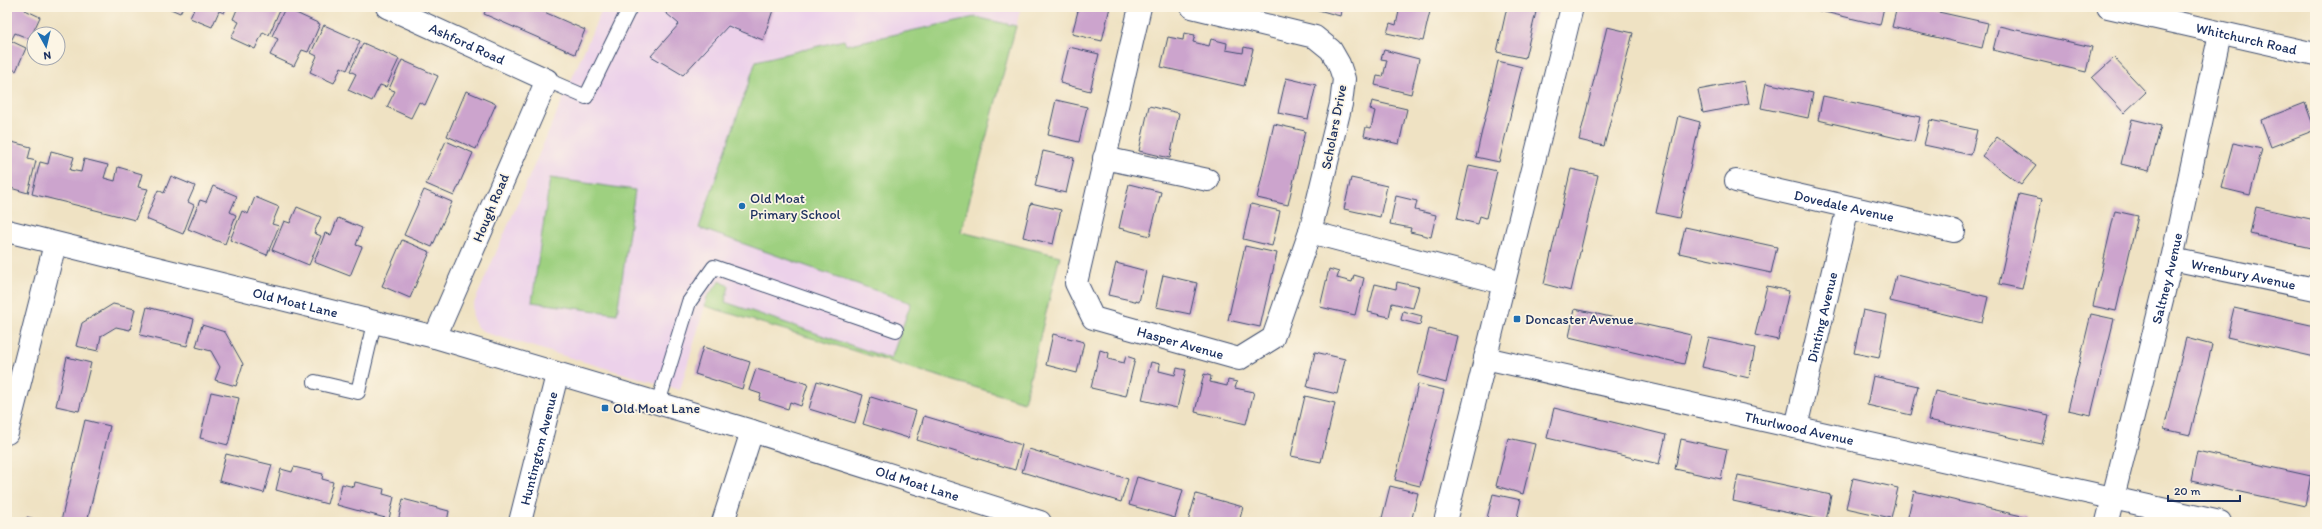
<svg xmlns="http://www.w3.org/2000/svg" width="2322" height="529" font-family="Itim,sans-serif">
	<style>
		.built { fill: #ecd1ea }
		.green { fill: #9ed080; stroke: #5c806f }
		.building { fill: #cca4cd }
		.lines { fill: none; stroke-linecap: round; stroke-linejoin: round }
		.service-casing { stroke: #3b4a6d; stroke-width: 16 }
		.minor-casing { stroke: #3b4a6d; stroke-width: 24 }
		.service { stroke: #fff; stroke-width: 14 }
		.minor { stroke: #fff; stroke-width: 22 }
		.poi-dot { fill: #1f6fb2; stroke: #fcf5e5; stroke-width: 1.5 }
		.labels { text-anchor: middle; dominant-baseline: central; stroke-width: 3.5; stroke-linejoin: round; paint-order: stroke }
		.street-label { font-size: 14px; fill: #1b2f5e; stroke: #fcf5e5 }
		.poi-label { font-size: 14px; fill: #1b2f5e; stroke: #fcf5e5; text-anchor: start }
	</style>
	<rect width="100%" height="100%" fill="#fcf5e5"/>
	<filter id="ink" filterUnits="userSpaceOnUse"><feTurbulence type="fractalNoise" baseFrequency=".025" numOctaves="2"/><feDisplacementMap in="SourceGraphic" scale="8" xChannelSelector="R" yChannelSelector="G"/><feConvolveMatrix kernelMatrix="1 2 1 2 8 2 1 2 1" color-interpolation-filters="sRGB"/></filter>
	<filter id="wash" filterUnits="userSpaceOnUse"><feTurbulence type="fractalNoise" baseFrequency=".012" numOctaves="4" result="noise"/><feDisplacementMap in="SourceGraphic" scale="16" xChannelSelector="R" yChannelSelector="G"/><feGaussianBlur stdDeviation="0.9" result="paint"/><feColorMatrix in="noise" values="0 0 0 0 0 0 0 0 0 0 0 0 0 0 0 0 0 1.4 0 .05"/><feComposite in="paint" operator="in"/></filter>
	<g filter="url(#wash)">
		<rect width="100%" height="100%" fill="#efe2c3"/>
		<path class="built" d="M603,7H1021L961,232L1060,256L1024,402L705,306L680,390L486,333L477,327L473,319L472,308Z"/>
		<path class="green" d="M975,17L1016,26L961,232L1060,256L1024,402L705,306L707,297L720,281L729,286L725,302L891,359L911,303L699,228L756,61L844,40L846,45Z
			M550,178L635,190L617,314L532,302Z"/>
		<g id="blocks">
			<path class="building" d="M7,7H26L25,10L40,17L30,39L15,33L11,41L26,48L16,71L7,66Z
				M166,7H183L180,13Z
				M195,7H227L224,13L219,11L212,27L190,18Z
				M238,7H281L269,35L263,32L255,49L231,38L239,22L233,19Z
				M487,7H533L585,30L575,54L484,14Z
				M661,7H774L763,40L728,26L683,75L651,56L679,24L660,8Z
				M1079,7H1110L1102,41L1072,34Z
				M1308,7H1342L1340,16Z
				M1400,7H1431L1423,41L1387,33L1390,23L1396,25Z
				M1507,7L1536,12L1525,58L1497,52Z
				M1803,7H1884L1880,25Z
				M1897,7H1916L1988,23L1982,48L1892,27Z
				M285,8L320,24L308,52L302,50L294,66L270,55L278,39L272,36Z
				M324,25L360,41L347,70L341,67L334,83L310,72L317,56L311,53Z
				M1999,26L2092,47L2086,72L1993,50Z
				M1607,27L1633,33L1604,146L1579,140Z
				M1184,33L1195,35L1193,42L1209,46L1211,39L1227,43L1226,50L1243,53L1244,47L1253,49L1244,86L1161,67L1168,37L1183,40Z
				M363,43L399,59L386,87L380,85L372,101L348,90L356,74L350,71Z
				M1069,47L1099,54L1090,91L1060,83Z
				M1384,50L1419,59L1411,94L1375,85L1377,76L1383,77L1387,60L1381,59Z
				M2114,58L2146,92L2124,113L2092,78Z
				M402,60L438,76L425,105L419,102L411,118L387,107L395,91L389,89Z
				M1498,61L1522,67L1499,162L1476,157Z
				M1286,78L1316,85L1308,119L1278,113Z
				M1744,81L1749,104L1703,113L1698,90Z
				M1766,83L1813,93L1808,118L1761,108Z
				M466,91L496,104L476,149L447,136Z
				M1823,96L1920,117L1914,142L1818,120Z
				M1056,100L1087,107L1079,142L1048,135Z
				M1372,101L1407,109L1399,144L1364,136L1366,127L1371,128L1375,111L1370,109Z
				M2305,103L2315,130L2271,147L2261,120Z
				M1149,106L1179,113L1170,158L1139,151Z
				M1678,116L1700,122L1679,218L1656,213Z
				M2132,119L2161,126L2149,171L2121,164Z
				M1930,120L1977,130L1971,155L1924,145Z
				M1274,124L1305,131L1288,205L1257,198Z
				M1997,137L2036,166L2021,185L1982,156Z
				M8,141L31,147L28,159L36,161L28,193L7,187Z
				M446,141L473,153L454,196L426,184Z
				M2233,143L2262,149L2250,195L2221,188Z
				M51,151L74,157L70,170L81,172L84,159L108,165L104,178L115,181L118,167L142,174L138,187L148,189L135,220L32,194L40,162L48,164Z
				M1043,151L1074,158L1066,193L1035,186Z
				M1469,165L1497,171L1486,218L1480,216L1478,224L1457,219Z
				M1571,169L1598,175L1571,291L1544,284Z
				M171,176L195,186L188,202L194,205L183,234L146,219L158,190L164,193Z
				M1351,178L1387,186L1380,217L1344,209Z
				M1129,184L1161,192L1150,236L1119,228Z
				M213,186L237,196L230,212L236,215L225,244L188,229L200,200L206,202Z
				M424,190L452,202L432,247L404,235Z
				M2019,194L2042,199L2022,289L1999,284Z
				M1396,196L1417,201L1415,210L1436,215L1431,237L1410,232L1411,228L1390,224Z
				M255,197L279,207L272,224L279,226L267,255L230,240L242,211L248,214Z
				M1031,203L1061,210L1053,244L1023,237Z
				M1251,204L1280,211L1272,246L1243,239Z
				M297,207L321,217L314,233L321,236L309,265L272,250L284,221L290,223Z
				M2256,207L2315,220V249L2250,234Z
				M2115,211L2138,216L2116,311L2093,306Z
				M338,218L362,228L356,245L362,247L350,276L314,262L325,233L331,235Z
				M1685,227L1777,247L1771,273L1679,253Z
				M402,240L430,252L410,298L382,286Z
				M1245,246L1277,253L1260,327L1228,320Z
				M1116,263L1146,271L1139,302L1108,295Z
				M1329,269L1339,272L1337,278L1352,282L1354,275L1364,278L1355,315L1320,307Z
				M1163,275L1197,283L1190,314L1156,307Z
				M1896,275L1988,297L1982,323L1890,301Z
				M1397,282L1419,287L1413,308L1392,303L1389,317L1368,312L1375,284L1396,289Z
				M1767,286L1789,291L1778,340L1755,335Z
				M113,304L135,309L130,330L116,327L101,336L98,351L76,346L82,323Z
				M147,307L194,319L187,346L140,335Z
				M2234,308L2315,326V357L2227,337Z
				M1575,309L1691,335L1684,364L1569,337Z
				M1863,310L1887,315L1879,358L1854,353Z
				M1403,311L1422,316L1420,325L1401,320Z
				M2091,314L2114,319L2091,415L2068,410Z
				M202,325L225,332L243,364L236,386L215,380L220,367L211,351L196,347Z
				M1429,329L1457,336L1446,383L1418,375Z
				M1053,334L1084,342L1077,373L1046,365Z
				M1709,338L1755,348L1749,378L1702,367Z
				M2186,338L2212,345L2190,435L2164,429Z
				M703,347L750,362L742,389L695,374Z
				M1100,350L1109,353L1108,359L1124,363L1126,356L1135,359L1126,396L1091,388Z
				M1315,352L1345,359L1337,394L1307,387Z
				M67,357L91,363L79,411L56,406Z
				M1151,362L1160,364L1159,371L1175,375L1177,368L1186,370L1177,408L1142,400Z
				M756,369L808,384L801,406L790,402L788,409L759,400L761,394L749,390Z
				M1204,374L1211,376L1210,382L1227,386L1228,380L1237,382L1235,388L1254,392L1246,424L1195,412Z
				M1873,376L1918,386L1911,415L1867,405Z
				M817,381L863,395L855,423L809,409Z
				M1418,384L1444,390L1420,486L1395,480Z
				M1935,391L2049,415L2042,444L1928,420Z
				M211,392L239,398L228,445L200,438Z
				M1305,396L1335,403L1321,462L1291,456Z
				M871,397L916,411L908,438L863,424Z
				M1554,408L1666,435L1659,464L1547,438Z
				M924,416L1022,445L1015,470L917,440Z
				M85,420L110,426L87,522H67L61,521Z
				M1508,438L1535,444L1523,494L1496,486Z
				M1681,439L1727,449L1721,479L1675,469Z
				M1029,449L1128,479L1121,502L1022,472Z
				M2197,451L2311,476L2305,506L2191,481Z
				M226,454L272,465L264,493L219,481Z
				M294,467L323,474L322,479L333,482L327,504L276,490L281,469L292,472Z
				M1738,475L1831,495L1826,521L1733,501Z
				M1137,477L1183,490L1175,518L1129,505Z
				M1853,478L1898,488L1891,518L1846,508Z
				M355,482L384,489L383,494L394,497L389,519L337,505L342,484L354,487Z
				M1390,486L1418,493L1411,522H1381Z
				M1914,491L2026,517L2025,522L1907,521Z
				M1196,494L1243,507L1239,522H1188Z
				M1493,494L1521,500L1516,522H1486Z
				M403,499L449,511L447,522H398Z
				M27,517L44,521V522H26Z"/>
		</g>
	</g>
	<g filter="url(#ink)">
		<use href="#blocks" fill-opacity="0" stroke="#3b4a6d" stroke-width="1"/>
		<g class="lines">
			<defs>
				<path id="service" d="M547,80L586,97L630,7
					M315,382L358,392L374,323
					M658,403L689,302L714,267L896,330"/>
				<g id="minor">
					<path id="s1" d="M387,7L547,80L435,337"/>
					<path id="s2" d="M1140,7L1076,283L1093,318L1239,359L1273,338L1310,232L1503,283"/>
					<path d="M1192,7L1315,37L1331,50L1339,64L1344,79L1341,104L1310,232"/>
					<path id="s3" d="M2108,7L2315,54"/>
					<path d="M1104,158L1208,180"/>
					<path id="s4" d="M1736,181L1954,231"/>
					<path id="s5" d="M7,231L435,337L752,431L1040,522"/>
					<path id="s6" d="M2172,259L2315,289"/>
					<path id="s7" d="M1485,358L2220,522"/>
					<path id="s8" d="M1796,427L1848,207"/>
					<path d="M7,433L55,244"/>
					<path id="s9" d="M520,522L557,375"/>
					<path d="M723,522L752,431"/>
					<path d="M1445,522L1572,7"/>
					<path id="s10" d="M2107,522L2172,259L2220,33"/>
				</g>
			</defs>
			<use href="#service" class="service-casing"/>
			<use href="#minor" class="minor-casing"/>
			<use href="#service" class="service"/>
			<use href="#minor" class="minor"/>
		</g>
	</g>
	<g class="poi-dot">
		<circle cx="742" cy="206" r="4"/>
		<rect x="1513" y="315" width="8" height="8" rx="2"/>
		<rect x="601" y="404" width="8" height="8" rx="2"/>
	</g>
	<g class="labels">
		<g class="street-label">
			<text stroke="none"><textPath href="#s3" startOffset="142">Whitchurch Road</textPath></text>
			<text stroke="none"><textPath href="#s1" startOffset="88">Ashford Road</textPath></text>
			<text transform="translate(1334 127) rotate(-79)">Scholars Drive</text>
			<text stroke="none"><textPath href="#s4" startOffset="111">Dovedale Avenue</textPath></text>
			<text transform="translate(491 208) rotate(-67)">Hough Road</text>
			<text stroke="none"><textPath href="#s6" startOffset="73">Wrenbury Avenue</textPath></text>
			<text stroke="none"><textPath href="#s10" startOffset="251">Saltney Avenue</textPath></text>
			<text stroke="none"><textPath href="#s5" startOffset="297">Old Moat Lane</textPath></text>
			<text stroke="none"><textPath href="#s8" startOffset="113">Dinting Avenue</textPath></text>
			<text stroke="none"><textPath href="#s2" startOffset="413">Hasper Avenue</textPath></text>
			<text stroke="none"><textPath href="#s7" startOffset="322">Thurlwood Avenue</textPath></text>
			<text stroke="none"><textPath href="#s9" startOffset="76">Huntington Avenue</textPath></text>
			<text stroke="none"><textPath href="#s5" startOffset="945">Old Moat Lane</textPath></text>
		</g>
		<g class="poi-label">
			<text x="750" y="198">Old Moat<tspan x="750" dy="16">Primary School</tspan></text>
			<text x="1525" y="319">Doncaster Avenue</text>
			<text x="613" y="408">Old Moat Lane</text>
		</g>
	</g>
	<rect width="2322" height="529" fill="none" stroke="#fcf5e5" stroke-width="24"/>
	<g transform="translate(46 46) rotate(172)"><circle r="19" fill="#fcf5e5" stroke="#a2a6af"/>
	<path d="M0-3L7 15L0 10L-7 15Z" fill="#1f6fb2"/>
	<text y="-6" font-size="11" font-weight="bold" text-anchor="middle" fill="#1b2f5e">N</text>
	</g>
	<path d="M2168 495v6h72v-6" fill="none" stroke="#1b2f5e" stroke-width="2"/>
	<text x="2174" y="495" font-size="12" fill="#1b2f5e" stroke="#fcf5e5" stroke-width="3" paint-order="stroke">20 m</text>
</svg>
